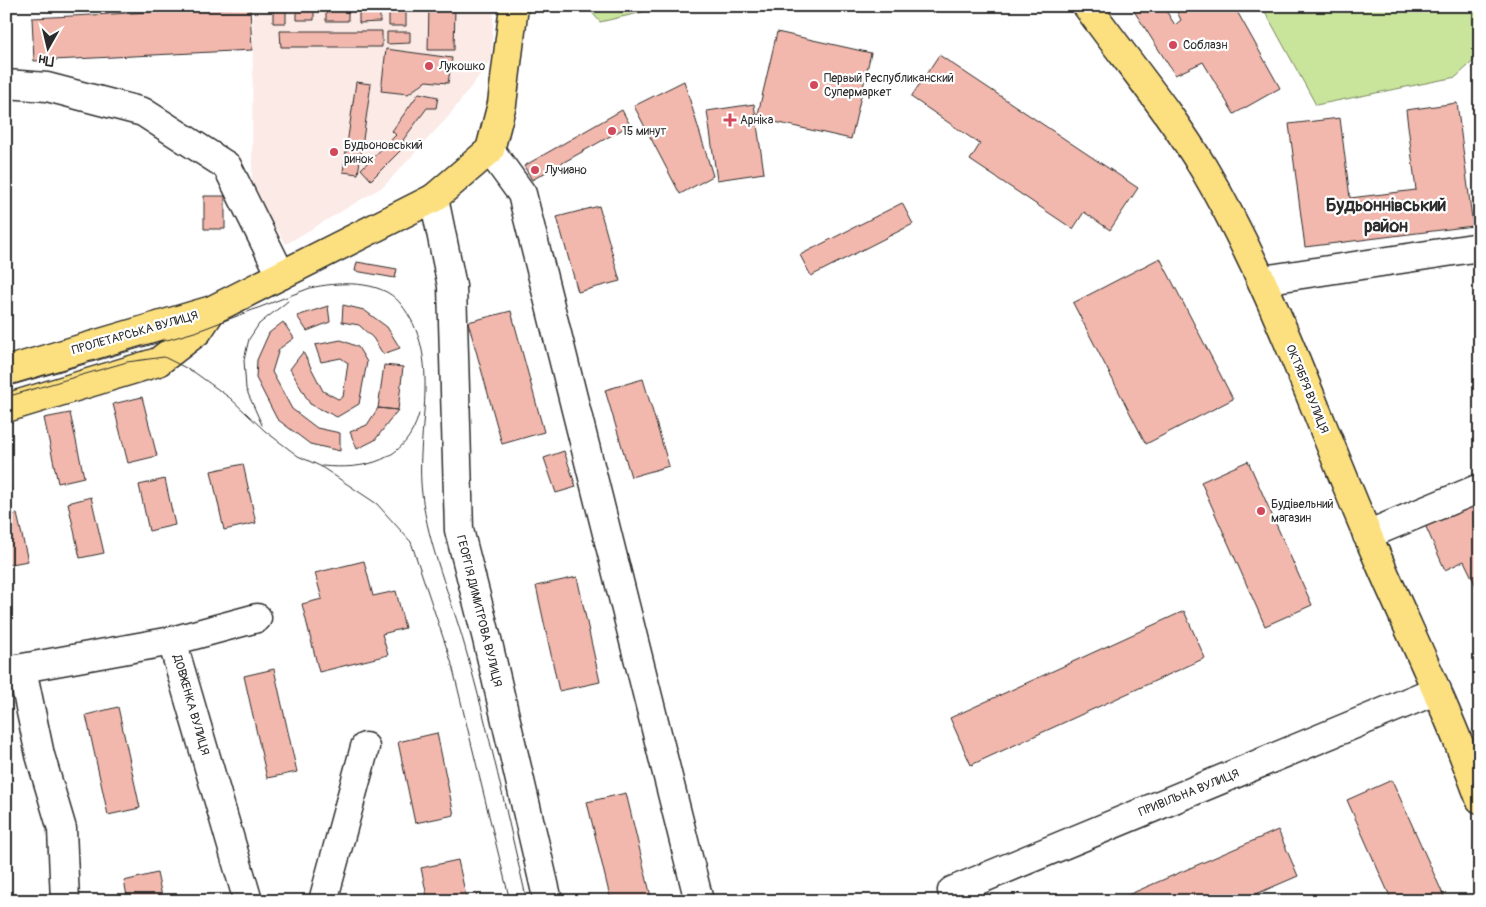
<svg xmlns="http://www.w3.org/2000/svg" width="1486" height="907" font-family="Pangolin,sans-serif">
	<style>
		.built { fill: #fbeae6 }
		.green { fill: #c9e49b; stroke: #7a8863 }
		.building { fill: #f2b8ad; stroke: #2b2b2b }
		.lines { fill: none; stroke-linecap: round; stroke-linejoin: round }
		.minor-casing { stroke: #2b2b2b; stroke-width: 31 }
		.major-casing { stroke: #2b2b2b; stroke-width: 31 }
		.minor { stroke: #fff; stroke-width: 28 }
		.major { stroke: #fce080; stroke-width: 28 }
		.tram { stroke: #2b2b2b; stroke-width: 1 }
		.poi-dot { fill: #d1495b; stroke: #fff; stroke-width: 2 }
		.labels { text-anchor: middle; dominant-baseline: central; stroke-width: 4.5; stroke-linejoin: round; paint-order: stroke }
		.poi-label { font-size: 12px; fill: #2b2b2b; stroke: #fff; text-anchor: start }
		.street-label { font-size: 12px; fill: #2b2b2b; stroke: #fff }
		.district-label { font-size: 18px; font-weight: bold; fill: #2b2b2b; stroke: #fff }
	</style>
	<rect width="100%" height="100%" fill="#fff"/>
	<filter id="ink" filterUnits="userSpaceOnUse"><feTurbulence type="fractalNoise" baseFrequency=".02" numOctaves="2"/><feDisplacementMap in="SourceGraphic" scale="10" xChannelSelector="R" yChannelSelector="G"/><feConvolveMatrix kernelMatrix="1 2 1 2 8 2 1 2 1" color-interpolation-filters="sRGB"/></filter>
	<g filter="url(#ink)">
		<path class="built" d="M253,6H494L491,60L448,117L384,186L286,244L252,190Z"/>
		<path class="green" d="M594,6H654L656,9L600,22L590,10Z
			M1262,6H1480V55L1456,77L1316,105Z"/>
		<path class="building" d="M273,6H286V23H273Z
			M297,6H314V20H297Z
			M326,6H348V21H326Z
			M359,6H380V22L359,23Z
			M389,6H406V26H389Z
			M429,6H455L454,50H428Z
			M1141,6H1163L1175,25L1181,20L1174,6H1234L1280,88L1234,114L1203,62L1175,75L1134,11Z
			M250,7L252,50L34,61L32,18Z
			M280,31H382V47H281Z
			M387,32H410V43L387,44Z
			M777,32L871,53L851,139L757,118Z
			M386,49L452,58L448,83L426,81L408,94L381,91Z
			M939,55L1138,188L1110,230L1084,212L1073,229L970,160L980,144L911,97Z
			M684,81L713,176L680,194L634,106Z
			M356,82L371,84L358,174L343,172Z
			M419,93L438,97L436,108H427L403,140L407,144L371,180L361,169L396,135L392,131Z
			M1457,103L1473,226L1305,247L1289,124L1340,118L1350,198L1416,190L1406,110Z
			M754,104L764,173L717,180L707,111Z
			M622,110L630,125L532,180L524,166Z
			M204,196H225V229H204Z
			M902,203L913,224L811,276L800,255Z
			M599,206L620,281L578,292L557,217Z
			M1160,258L1233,399L1146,444L1073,303Z
			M357,262L397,269L395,278L355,271Z
			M343,305L364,310L387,327L400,348L383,354L373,338L359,325L342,322Z
			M328,306L330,322L307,331L297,316Z
			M511,311L544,432L502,444L468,322Z
			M283,322L294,338L279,349L272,372L292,409L317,428L340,433V451L310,444L277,419L256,378L257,360L269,333Z
			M341,340L358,347L367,362L359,404L337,417L310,404L290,369L303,352L323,391L338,399L343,397L348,363L341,358L321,362L315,345Z
			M384,365L403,367L398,410L378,408Z
			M643,379L669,466L631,477L605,390Z
			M142,397L157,456L128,463L113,404Z
			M378,408L398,410L375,440L357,449L350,432L367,425Z
			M70,413L84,477L58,483L44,418Z
			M564,451L576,487L556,493L544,458Z
			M1248,461L1312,605L1265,626L1201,482Z
			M243,464L256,523L224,530L211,471Z
			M6,468L12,493L6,494Z
			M165,479L175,525L149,531L139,485Z
			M1480,492V594L1464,561L1445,570L1422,518Z
			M91,497L104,553L80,558L68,503Z
			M17,514L28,561L6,565V516Z
			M364,561L373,596L396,591L405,628L382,634L388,655L319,672L302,604L322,599L315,573Z
			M577,577L600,682L559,691L536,586Z
			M1184,611L1205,658L971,765L950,718Z
			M274,669L297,772L267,778L244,676Z
			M118,707L140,808L108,815L86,715Z
			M437,733L454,815L415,823L398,742Z
			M1392,780L1446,901H1392L1347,800Z
			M626,793L652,901H611L587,802Z
			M1278,830L1298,876L1240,901H1114Z
			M458,860L467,901H428L421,868Z
			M157,873L163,901H128L124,881Z"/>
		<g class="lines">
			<defs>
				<path id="minor" d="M6,84L47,87L143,112L227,166L281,275
					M490,150L522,194L699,901
					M434,198L452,286L459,530L487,639L548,901
					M1263,280L1480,247
					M1367,535L1480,488
					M172,641L248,901
					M22,669L40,755L62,829L65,901
					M6,671L172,641L257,618
					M323,901L365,747
					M957,901L952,891L1437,690"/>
				<path id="major" d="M1087,6C1126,60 1170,112 1204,169C1272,285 1315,413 1368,536C1405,623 1448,709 1480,799
					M6,371L212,310L434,198L490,150L502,104L514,6
					M6,408L158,362L198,331L212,310"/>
			</defs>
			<use href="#minor" class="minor-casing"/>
			<use href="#major" class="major-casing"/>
			<use href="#minor" class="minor"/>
			<use href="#major" class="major"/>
			<path class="tram" d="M6,387L198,331L310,288C336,282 381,279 400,303C445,358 414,430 422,494C428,546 451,597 465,647C489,730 507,816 527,901
				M6,397L127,362L164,357L194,372L230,398L265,431L298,456L320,466L377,504L411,542L451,661L510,901
				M262,425L246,389L244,360L249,339L259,324L288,301
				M322,466C365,470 406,462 419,414"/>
		</g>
	</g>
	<g class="poi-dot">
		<circle cx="1173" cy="45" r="5"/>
		<circle cx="429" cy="66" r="5"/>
		<circle cx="814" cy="85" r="5"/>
		<path d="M727.5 112.5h5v5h5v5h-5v5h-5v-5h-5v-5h5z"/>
		<circle cx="612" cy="131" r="5"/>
		<circle cx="334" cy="152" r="5"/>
		<circle cx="535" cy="170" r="5"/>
		<circle cx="1261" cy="511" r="5"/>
	</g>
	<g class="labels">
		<g class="poi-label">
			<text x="1183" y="45">Соблазн</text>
			<text x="439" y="66">Лукошко</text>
			<text x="824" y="78">Первый Республиканский<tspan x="824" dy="14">Супермаркет</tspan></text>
			<text x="740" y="120">Арніка</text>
			<text x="622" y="131">15 минут</text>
			<text x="344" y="145">Будьоновський<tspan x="344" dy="14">ринок</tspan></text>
			<text x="545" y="170">Лучиано</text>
			<text x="1271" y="504">Будівельний<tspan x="1271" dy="14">магазин</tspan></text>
		</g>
		<g class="street-label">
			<text transform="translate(135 333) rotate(-16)">ПРОЛЕТАРСЬКА ВУЛИЦЯ</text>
			<text transform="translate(1307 389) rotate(68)">ОКТЯБРЯ ВУЛИЦЯ</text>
			<text transform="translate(479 611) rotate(76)">ГЕОРГІЯ ДИМИТРОВА ВУЛИЦЯ</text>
			<text transform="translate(191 705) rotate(74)">ДОВЖЕНКА ВУЛИЦЯ</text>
			<text transform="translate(1189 793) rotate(-22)">ПРИВІЛЬНА ВУЛИЦЯ</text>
		</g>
		<g class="district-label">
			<text x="1386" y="205">Будьоннівський<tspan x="1386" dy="21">район</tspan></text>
		</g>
	</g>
	<rect width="1486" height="907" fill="none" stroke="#fff" stroke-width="25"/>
	<rect x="12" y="12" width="1461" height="882" fill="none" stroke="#2b2b2b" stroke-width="2" filter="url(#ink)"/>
	<g transform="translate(48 48) rotate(188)" stroke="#ffffff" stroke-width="4" paint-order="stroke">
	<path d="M0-4L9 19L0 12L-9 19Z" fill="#2b2b2b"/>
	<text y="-8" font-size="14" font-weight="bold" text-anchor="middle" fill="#2b2b2b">Пн</text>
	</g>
</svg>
